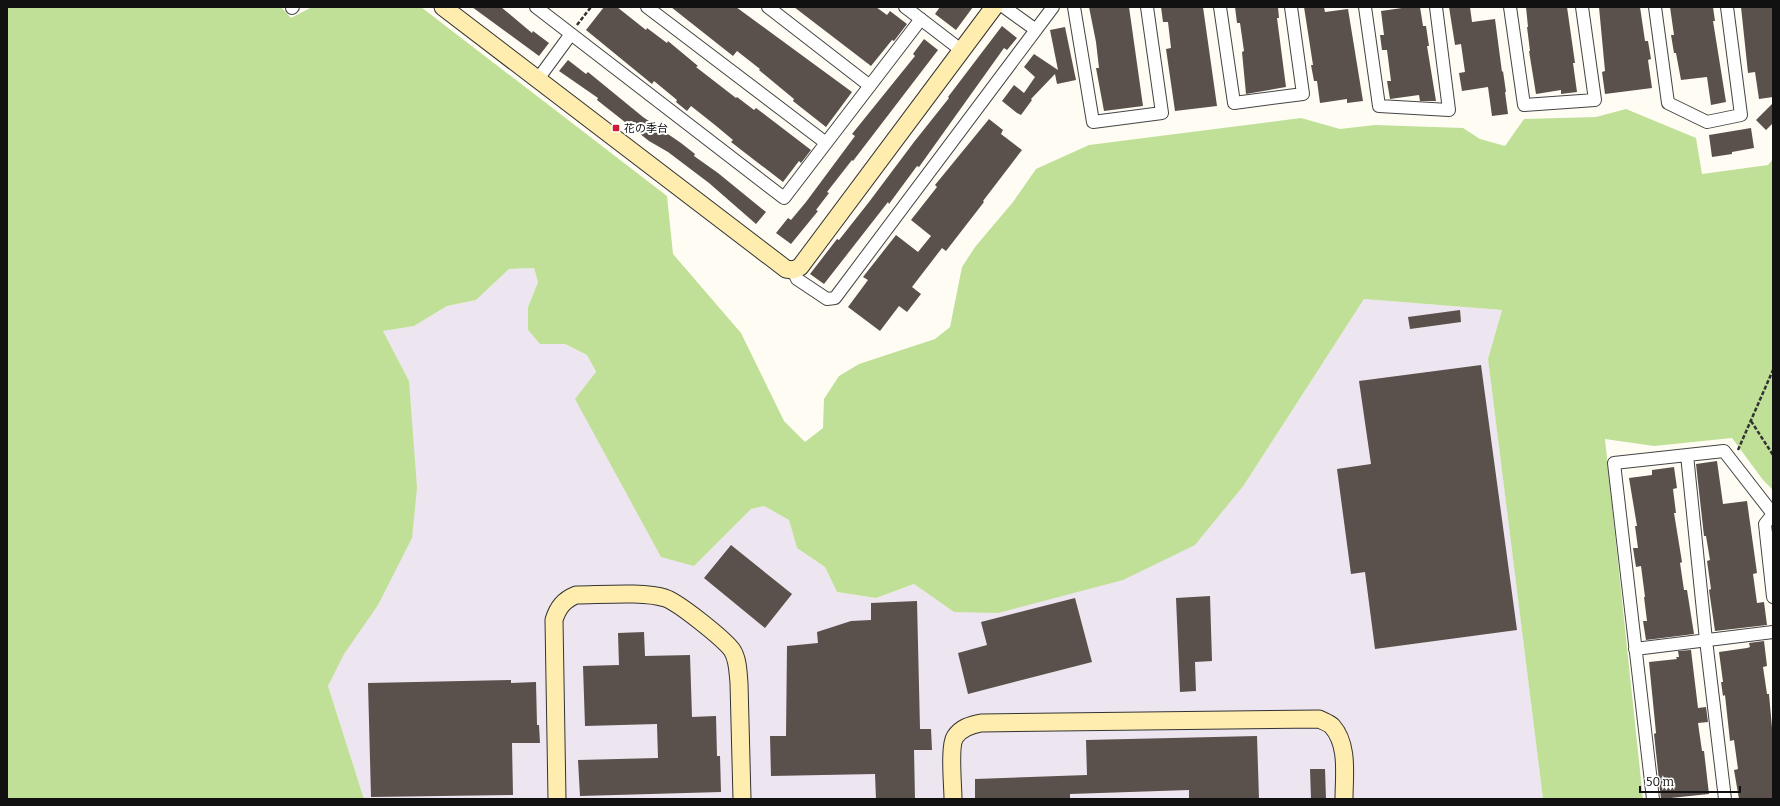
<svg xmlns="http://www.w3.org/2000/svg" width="1780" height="806" font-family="Bitter,'Noto Sans JP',serif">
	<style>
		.industrial { fill: #ede5ef }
		.forest { fill: #c0e097 }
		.building { fill: #5a504c }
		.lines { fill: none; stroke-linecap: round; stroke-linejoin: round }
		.street-casing { stroke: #444; stroke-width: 14 }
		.secondary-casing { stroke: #333; stroke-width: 19 }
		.path { stroke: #333; stroke-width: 2.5; stroke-dasharray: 4 2; stroke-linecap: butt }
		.street { stroke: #fff; stroke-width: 12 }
		.secondary { stroke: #ffedaf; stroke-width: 17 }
		.poi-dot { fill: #cf1b37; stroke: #fff; stroke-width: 1.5 }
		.labels { text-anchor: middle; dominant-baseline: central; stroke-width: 4; stroke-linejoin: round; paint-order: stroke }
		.poi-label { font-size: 11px; fill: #111; stroke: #fff; text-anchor: start }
	</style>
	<rect width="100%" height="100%" fill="#fffcf4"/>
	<path class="industrial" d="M534,268L538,282L528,307V330L540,344H565L587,355L694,566L751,509L764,506L789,520L797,548L825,567L837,592L876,598L914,584L954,612L1244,485L1364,299L1502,310L1488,359L1543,799H364L328,686L343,654L409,381L383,331L414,326L447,306L476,300L509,269Z"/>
	<path class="forest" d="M7,7H281L291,18L312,7H421L667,196L673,254L741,333L784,421L805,442L823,428L824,399L839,376L859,364L935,339L950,327L962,267L975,247L1013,202L1036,169L1089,145L1301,118L1340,129L1375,125L1463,128L1480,139L1505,146L1524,119L1596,117L1626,109L1696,138L1702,174L1768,165L1773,159V490L1763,480L1732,438L1654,446L1605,439L1643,799H1543L1488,359L1502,310L1364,299L1244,485L1195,545L1123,580L998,613L954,612L914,584L876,598L837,592L825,567L797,548L789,520L764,506L751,509L694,566L661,557L575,399L596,372L587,355L565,344H540L528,330V307L538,282L534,268L509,269L476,300L447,306L414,326L383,331L409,381L417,488L412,538L378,605L344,654L328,686L364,799H7Z"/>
	<path class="building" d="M472,7H501L532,33L533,31L549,43L539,56Z
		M604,7H617L646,30L647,28L667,43L668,41L698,66L696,67L736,98L737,97L754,110L756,108L811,150L801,163L799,161L783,182L731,142L733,140L715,125L691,106L687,111L676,102L677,100L654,81L652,84L586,30Z
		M671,7H736L852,92L826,127L793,101L794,99L759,70L760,69L737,51L733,56Z
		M794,7H876L887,15L890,11L907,24L894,41L892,40L871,66Z
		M940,7H973L956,30L935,14Z
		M1089,7H1129L1143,106L1104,111L1096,68H1099L1096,42Z
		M1161,7H1203L1217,106L1175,111L1166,49L1171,48L1168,22H1163Z
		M1235,7H1278L1279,18H1277L1286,87L1246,94L1242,52L1244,51L1240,23H1237Z
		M1304,7H1324L1325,12L1348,9L1363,101L1347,103V99L1320,103L1317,81H1314L1311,65H1313Z
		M1409,7H1420L1423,26H1426L1429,46H1427L1436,101H1420L1419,95L1390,99L1387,81H1391L1387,50H1382L1380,35H1384L1381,11Z
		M1449,7H1470L1472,22L1495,19L1502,72L1503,71L1506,92H1505L1508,114L1492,116L1488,87L1462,91L1459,73L1465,72L1461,44L1455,45Z
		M1526,7H1567L1575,63H1573L1577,92L1561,94V90L1536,94L1529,51H1530L1527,27H1528Z
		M1599,7H1640L1645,41H1648L1651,59L1648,60L1652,88L1605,94L1602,72L1605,71Z
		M1670,7H1713L1715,21H1713L1726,102L1711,105L1707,77L1681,80L1676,53H1674L1671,35H1674Z
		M1741,7H1773V97L1759,99L1755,72L1748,73Z
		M1002,26L1017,38L1007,50L1004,48L919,167L917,166L889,204L888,202L824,284L810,274L837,239L839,240L869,202L914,142L949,98L948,97Z
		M1065,27L1076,80L1057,84L1055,74L1031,99L1032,100L1021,115L1017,113L1002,101L1014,85L1024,93L1035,77L1024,67L1034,54L1058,70L1050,30Z
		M924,39L938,50L853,161L852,160L827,192L829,193L816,210L818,211L791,244L776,233L788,218L791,220L806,202L855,136L852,134L915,56L913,54Z
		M568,60L586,74L588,72L643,117L681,143L695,154L694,156L718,173L766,212L756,224L709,183L668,152L649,141L597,100L598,98L559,71Z
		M1773,103V123L1766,130L1756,120Z
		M989,119L1003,130L1001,134L1022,150L983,201L984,202L946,251L942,248L912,287L921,294L907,312L899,306L880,331L848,307L868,280L863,277L896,235L918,252L931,236L911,220L937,187L935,185Z
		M1751,128L1754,148L1732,152V154L1712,157L1709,135Z
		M1460,310L1461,322L1410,329L1408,317Z
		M1481,365L1517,630L1375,649L1365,572L1351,574L1337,469L1371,464L1359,381Z
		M1717,461L1723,504L1747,501L1757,573L1753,574L1757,603L1764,602L1767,625L1715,631L1709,590L1711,589L1707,561L1710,560L1706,536H1704L1696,464Z
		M1674,467L1677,488L1673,489L1676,513H1674L1682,562L1680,563L1684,590H1687L1694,634L1646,640L1643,621H1647L1644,597H1645L1641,566L1636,567L1633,548H1638L1635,526H1637L1629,478L1652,475V470Z
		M731,545L792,594L765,628L704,578Z
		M1210,596L1212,661L1195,662L1196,691L1180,692L1176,598Z
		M1075,598L1092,662L968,694L958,653L987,645L981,622Z
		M917,601L920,729H931L932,750H914L915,799H876L875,774L771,776L770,736H786L787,646L818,643L817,632L851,621L871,620V603Z
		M644,632L645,656L690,655L692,717L716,716L717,756H720L721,792L580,796L578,760L658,758L657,724L585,726L583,666L619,665L618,633Z
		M1764,641L1767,666L1763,667L1767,694H1769L1773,739V799H1739L1734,770L1738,769L1734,740L1730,741L1725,695L1723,696L1721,682H1723L1719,652L1747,648L1750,647L1749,643Z
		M1691,650L1698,708L1706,707L1708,722L1698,723L1702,751H1704L1709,794L1661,799L1654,734L1656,733L1649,662L1677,659L1676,657H1679L1678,651Z
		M511,680V683L536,682L537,725H539L540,743H512L513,795L371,797L368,683Z
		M1257,736L1259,799H1189V790L1070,794V799H975V779L1087,775L1086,740Z
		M1310,769H1325L1326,799H1311Z"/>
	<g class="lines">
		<defs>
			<path id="street" d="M536,7L784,198L921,19
				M647,7L826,143
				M768,7L870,86
				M905,7L961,50
				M1004,7L1036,30
				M1074,7L1093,122L1162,113L1147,7
				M1220,7L1234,103L1303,94L1291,7
				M1365,7L1379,106L1449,110L1436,7
				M1510,7L1524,105L1595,100L1582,7
				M1655,7L1668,103L1707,122L1741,115L1727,7
				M292,8L293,7
				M538,79L571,34
				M793,270L797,279L827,299L835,298L1053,7
				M1687,455L1706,640L1725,799
				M1773,514L1765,524L1773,597
				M1635,649L1773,632
				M1653,799L1614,463L1724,451L1773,514"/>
			<path id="secondary" d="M443,7L786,269L793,270L800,267L994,7
				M557,799L554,620C558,607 564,600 576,595C599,595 645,591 665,598C678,602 724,639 732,650C738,659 738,672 739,683L742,799
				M953,799C953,787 949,746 955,737C961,728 970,725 981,723L1319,719C1323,721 1329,723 1332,726C1349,745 1344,776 1344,799"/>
		</defs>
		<use href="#street" class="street-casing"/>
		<use href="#secondary" class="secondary-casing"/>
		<path class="path" d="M577,25L591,7
			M1751,421L1773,455
			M1738,450L1773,370"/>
		<use href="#street" class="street"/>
		<use href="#secondary" class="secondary"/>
	</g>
	<rect class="poi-dot" x="612" y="124" width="8" height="8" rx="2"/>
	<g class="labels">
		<g class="poi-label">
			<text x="624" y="128">花の季台</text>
		</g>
	</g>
	<rect width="1780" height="806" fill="none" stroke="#111111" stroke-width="16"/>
	<path d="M1640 786v6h100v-6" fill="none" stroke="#111111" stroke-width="2"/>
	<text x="1646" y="786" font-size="12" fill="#111111" stroke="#ffffff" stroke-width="3" paint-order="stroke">50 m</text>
</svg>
